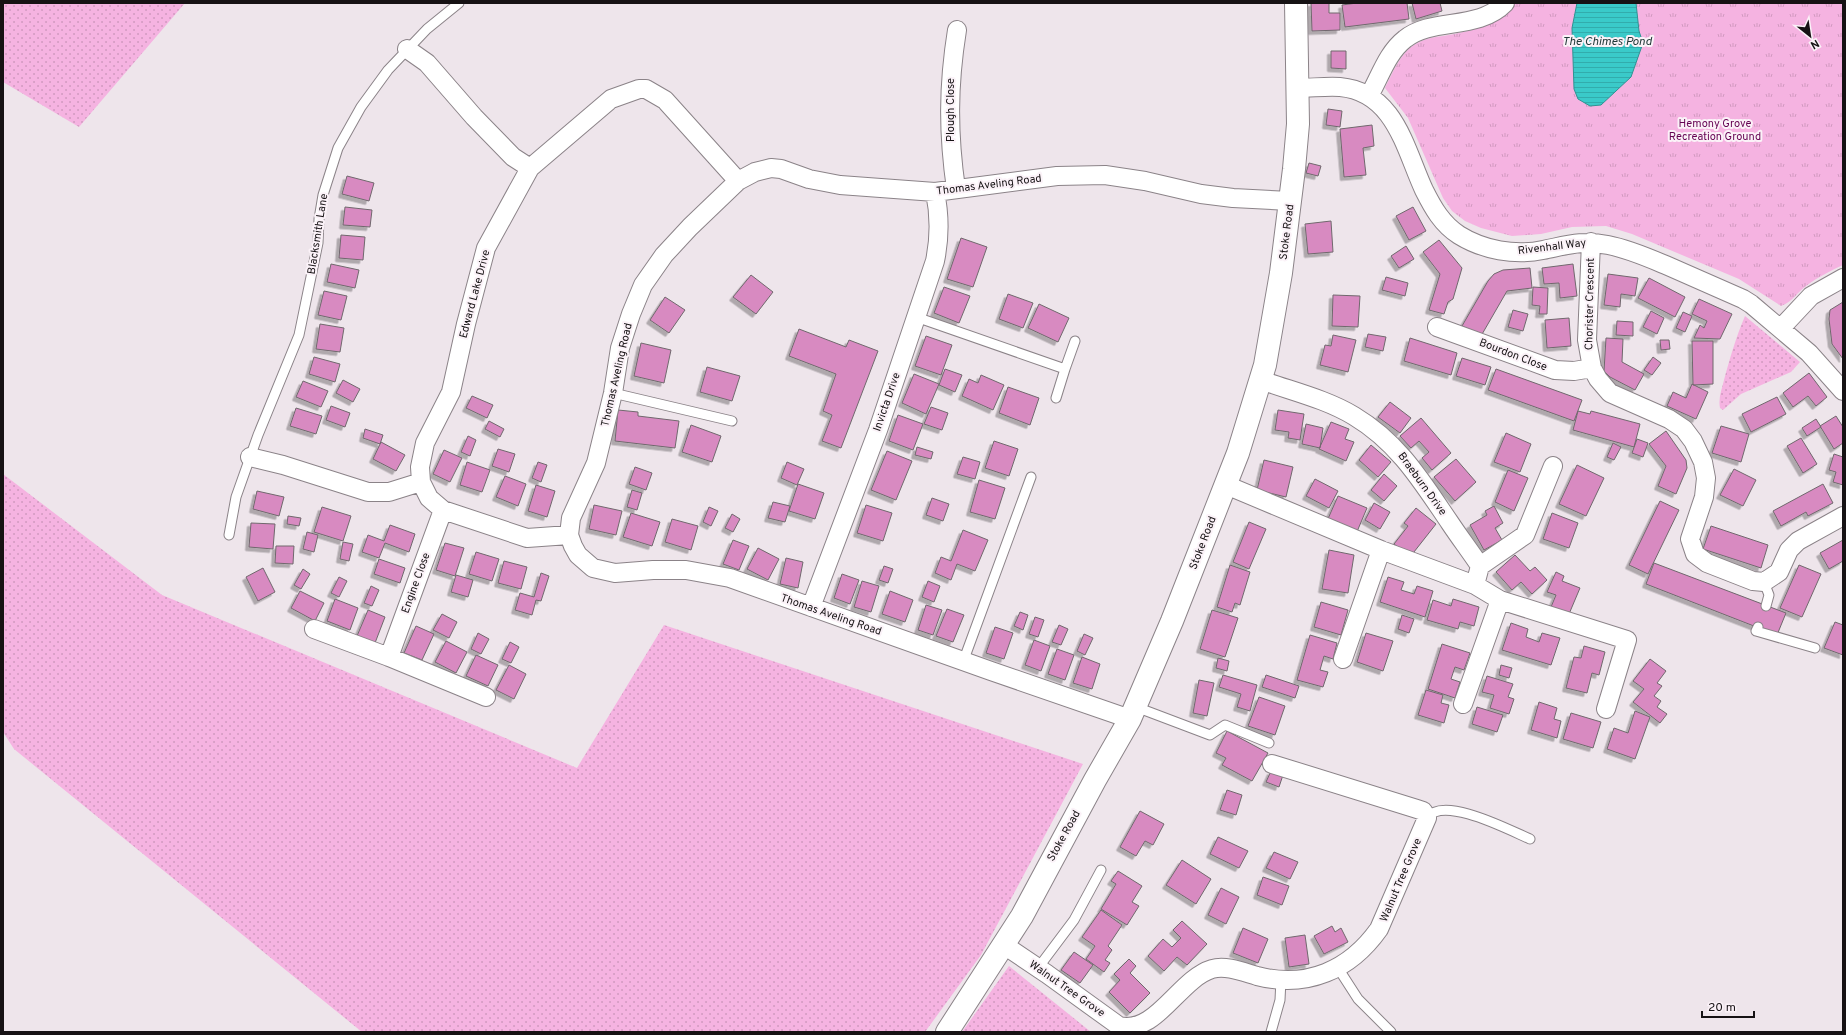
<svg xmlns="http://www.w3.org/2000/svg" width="1846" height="1035" font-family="Overpass,sans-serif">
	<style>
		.grass { fill: url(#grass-dots) }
		.park { fill: url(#park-tufts) }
		.water { fill: url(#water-rules); stroke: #2f9393 }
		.building { fill: #d88ac1; stroke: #70686d; filter: url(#shadow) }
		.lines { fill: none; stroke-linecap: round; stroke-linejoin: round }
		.service-casing { stroke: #8b8388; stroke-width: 11 }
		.minor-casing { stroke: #8b8388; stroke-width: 20 }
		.tertiary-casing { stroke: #8b8388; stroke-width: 24 }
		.service { stroke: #fff; stroke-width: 9 }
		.minor { stroke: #fff; stroke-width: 18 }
		.tertiary { stroke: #fff; stroke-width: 22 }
		.labels { text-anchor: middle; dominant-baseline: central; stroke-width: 4; stroke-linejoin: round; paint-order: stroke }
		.street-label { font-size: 11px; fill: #161214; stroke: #fbf2f8 }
		.park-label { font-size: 11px; fill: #650453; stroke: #fbf2f8 }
		.water-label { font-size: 12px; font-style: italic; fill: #223a39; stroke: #fbf2f8 }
	</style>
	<defs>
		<pattern id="grass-dots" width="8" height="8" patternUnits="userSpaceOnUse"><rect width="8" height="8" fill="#f5b3e1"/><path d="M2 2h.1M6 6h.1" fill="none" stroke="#d199c0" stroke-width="1.8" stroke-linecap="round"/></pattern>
		<pattern id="park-tufts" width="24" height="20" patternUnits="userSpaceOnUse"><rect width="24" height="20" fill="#f5b3e1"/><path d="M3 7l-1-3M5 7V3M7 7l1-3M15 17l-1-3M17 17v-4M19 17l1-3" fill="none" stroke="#d199c0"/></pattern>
		<pattern id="water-rules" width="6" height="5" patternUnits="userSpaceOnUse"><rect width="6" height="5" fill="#3acac9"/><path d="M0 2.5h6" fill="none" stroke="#32acac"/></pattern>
		<filter id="shadow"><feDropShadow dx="-3.5" dy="3.5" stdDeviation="0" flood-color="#0004"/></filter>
	</defs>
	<rect width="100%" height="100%" fill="#eee5eb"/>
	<path class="grass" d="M3,3H185L79,127L3,82Z
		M1745,316L1800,362L1791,372L1741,394L1723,410L1720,408C1718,398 1722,389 1724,380C1730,358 1736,337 1745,316Z
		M3,474L162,595L577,768L664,625L1083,764L981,955L925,1032H362L14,749L3,732Z
		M1009,966L1091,1032H962Z"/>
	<path class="park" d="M1514,3H1843V265C1830,271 1818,277 1806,286C1796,293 1794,301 1781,306L1739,279L1632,234L1606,226L1572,227L1541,234L1512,236L1481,228L1465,221L1452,211L1443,198L1408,118L1385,88C1392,74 1400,54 1414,45C1423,39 1433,37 1443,36C1476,30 1491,28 1514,3Z"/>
	<path class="water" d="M1577,3H1636L1639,31L1643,43L1631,77L1601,105L1590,106L1578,99L1574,89L1572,28Z"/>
	<path class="building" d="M1311,3H1329V13H1340V30L1312,31Z
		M1357,3H1407L1409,19L1345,27L1342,5Z
		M1412,3H1440L1442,11L1416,19Z
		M1331,51H1346V69L1331,68Z
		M1328,109L1342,111L1340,127L1326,125Z
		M1372,125L1374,146L1363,148L1366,175L1344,177L1340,129Z
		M1309,163L1321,166L1318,176L1306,173Z
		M347,176L374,183L369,201L342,194Z
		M345,207L372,210L370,227L343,225Z
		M1413,207L1426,231L1409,240L1396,216Z
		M1331,221L1333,252L1308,254L1305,224Z
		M341,235L365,237L363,260L339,258Z
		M961,238L987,247L973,287L947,279Z
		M1439,240L1462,268L1453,299L1448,302L1444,314L1429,310L1440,274L1423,252Z
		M1406,246L1414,259L1399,268L1391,256Z
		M331,264L359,270L355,288L327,282Z
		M1573,264L1577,296L1560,298L1559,283L1544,284L1542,268Z
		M1530,268L1532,288L1507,291L1481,336L1462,326L1488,281L1494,274L1503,270Z
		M1608,274L1638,278L1635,296L1621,294L1620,307L1604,305Z
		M751,275L773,292L756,314L733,297Z
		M1386,277L1408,283L1405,296L1382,290Z
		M1649,278L1685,297L1675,317L1638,298Z
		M944,287L970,296L959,323L934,313Z
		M1533,287L1548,288L1547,314H1539L1540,306L1532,305Z
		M324,291L347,296L341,320L318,315Z
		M1008,294L1033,303L1023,328L999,319Z
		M1333,295L1360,296L1358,327L1332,326Z
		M665,297L685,310L669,333L650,320Z
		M1699,299L1732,314L1720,339L1694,338L1700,325L1704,328L1707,321L1692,314Z
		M1843,302V359L1832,344L1829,319L1830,310Z
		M1039,304L1069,318L1058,342L1028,328Z
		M1513,310L1528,314L1523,331L1508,327Z
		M1651,311L1664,318L1657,334L1643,327Z
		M1683,312L1692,316L1685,332L1676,328Z
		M1569,318L1571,346L1547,348L1545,320Z
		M1617,321L1633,322V336L1616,335Z
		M320,324L344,328L340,352L316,349Z
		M799,329L846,347L849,340L878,351L841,448L822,441L832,415L823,411L836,374L789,356Z
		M1368,334L1386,337L1383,351L1365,347Z
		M1333,335L1356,340L1348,372L1320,365L1325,345L1331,346Z
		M926,336L952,345L941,375L915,366Z
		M1410,338L1457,353L1451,375L1404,361Z
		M1606,338L1623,339L1622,362L1644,374L1635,390L1610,377L1604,371Z
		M1660,340H1669L1670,349L1661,350Z
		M1692,341H1713V384L1693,385Z
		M641,343L671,350L664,383L634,376Z
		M314,357L340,364L335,382L309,374Z
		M1653,357L1661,363L1652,375L1644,370Z
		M1462,358L1491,367L1485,385L1456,376Z
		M707,367L740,376L732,401L700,392Z
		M945,369L962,375L955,392L939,385Z
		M1496,369L1582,400L1574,421L1488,390Z
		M1809,373L1827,397L1816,406L1808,396L1793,407L1783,393Z
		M914,374L939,384L926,414L902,403Z
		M981,375L1004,385L993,410L962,396L969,379L978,383Z
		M343,380L360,389L353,402L336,393Z
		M303,381L328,391L321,407L296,397Z
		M1692,384L1708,392L1696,419L1667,406L1673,392L1686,398Z
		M1008,387L1039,398L1030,425L999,413Z
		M472,396L493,405L487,418L466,408Z
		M1777,397L1786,414L1751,432L1742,414Z
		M1390,402L1411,418L1400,433L1378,417Z
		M331,406L350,413L345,427L326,420Z
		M931,407L948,413L942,430L924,424Z
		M296,408L322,416L316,434L290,426Z
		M618,410L638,412V416L679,421L675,448L615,441Z
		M1278,410L1304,414L1300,440L1288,438L1289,432L1275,430Z
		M1578,411L1590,414L1591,411L1640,424L1634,447L1573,430Z
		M898,415L923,424L913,450L889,441Z
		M1836,416L1843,427V443L1834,449L1820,426Z
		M1421,418L1451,453L1432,470L1422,458L1429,452L1419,441L1411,448L1400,436Z
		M1816,419L1821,427L1807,436L1802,428Z
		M489,421L504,429L500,437L485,429Z
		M1331,422L1349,429L1345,439L1354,442L1346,461L1319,449Z
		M1306,424L1323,428L1320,448L1302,444Z
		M691,425L721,436L712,462L682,452Z
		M1721,426L1749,434L1741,462L1712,453Z
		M365,429L383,435L380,444L363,438Z
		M1666,431L1686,460L1687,468L1676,494L1658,486L1666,466L1649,444Z
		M1506,433L1531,444L1520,472L1494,462Z
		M468,436L476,440L470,456L461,452Z
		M1801,438L1817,464L1803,473L1787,446Z
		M1637,439L1648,443L1643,457L1632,453Z
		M994,441L1018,449L1009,476L985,468Z
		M381,442L405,455L396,471L373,459Z
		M1613,443L1621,447L1614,460L1607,457Z
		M1371,445L1391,462L1378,477L1359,460Z
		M917,447L933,452L931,459L915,455Z
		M498,449L515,454L509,472L492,466Z
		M444,450L462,458L450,482L433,474Z
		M887,451L912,461L896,500L871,490Z
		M1834,454L1843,457V485L1833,482L1836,472L1829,470Z
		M963,457L980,462L975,479L957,474Z
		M1456,459L1476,482L1455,501L1434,477Z
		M1264,460L1293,467L1286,497L1257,490Z
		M467,462L490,470L482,492L460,485Z
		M538,462L547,465L541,482L532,478Z
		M787,462L804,469L797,485L781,478Z
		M1577,465L1604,478L1586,516L1559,504Z
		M635,467L652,473L646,490L629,484Z
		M1734,469L1756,480L1743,506L1720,495Z
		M1508,470L1528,478L1514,511L1495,502Z
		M1384,474L1397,486L1384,501L1371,490Z
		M505,476L526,484L518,506L496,497Z
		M1315,479L1338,491L1329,508L1306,496Z
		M979,480L1005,488L995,519L970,512Z
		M798,484L824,493L815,519L789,511Z
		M1823,484L1833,503L1808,516L1806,512L1781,526L1773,511Z
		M536,485L555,491L547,517L528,511Z
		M632,490L642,493L637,510L627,507Z
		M257,491L284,497L279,516L253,509Z
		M1338,496L1367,508L1356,534L1327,521Z
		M932,498L949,504L943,521L926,515Z
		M1660,501L1679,510L1648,574L1629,565Z
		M773,502L790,506L785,522L768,518Z
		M1374,503L1390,512L1380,529L1365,520Z
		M594,505L622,511L616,535L589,529Z
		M866,505L892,513L883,541L857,533Z
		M1494,506L1503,523L1495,528L1502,540L1484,550L1470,525L1487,515L1485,511Z
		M322,507L351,516L343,541L314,532Z
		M709,507L718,511L711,526L703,522Z
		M1416,508L1436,524L1410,557L1394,544L1408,526L1404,523Z
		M631,513L660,522L652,546L623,537Z
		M1552,513L1578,523L1569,548L1543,539Z
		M732,514L740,519L733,532L725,528Z
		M288,516L301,518L299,526L287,524Z
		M672,519L698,526L691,550L665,542Z
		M1249,522L1266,529L1249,569L1233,562Z
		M251,523L275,524L273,549L249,547Z
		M390,525L415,534L409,552L385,543L379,558L362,552L368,535L384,541Z
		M1711,526L1768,545L1761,568L1703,549Z
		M963,530L988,540L975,571L957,564L951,580L935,573L941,557L951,561Z
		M307,532L318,535L314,552L303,549Z
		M733,540L749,546L739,570L723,564Z
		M1843,540V561L1829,569L1820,553Z
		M343,542L353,544L349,561L340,559Z
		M445,543L464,548L455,576L436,570Z
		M276,546H294L293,564L275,563Z
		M758,548L779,559L768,580L747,569Z
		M1329,550L1354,555L1348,593L1322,589Z
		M476,552L499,559L492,581L469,574Z
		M1515,555L1530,571L1535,567L1547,580L1532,594L1521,582L1512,590L1496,572Z
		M786,558L803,562L798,588L780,584Z
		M379,559L405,568L400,583L374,574Z
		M504,561L527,567L521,589L498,583Z
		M1654,563L1786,613L1777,635L1646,584Z
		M1230,565L1250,572L1240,605L1235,603L1232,612L1217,607Z
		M1799,565L1821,574L1802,617L1780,608Z
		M884,566L893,569L888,583L879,580Z
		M263,568L275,592L258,601L246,577Z
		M303,569L310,574L301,589L294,585Z
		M1556,572L1564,576L1562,581L1580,588L1569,614L1551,607L1556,595L1547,592Z
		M541,573L549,576L541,601L536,600L532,615L515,610L520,593L534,597Z
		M842,574L859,580L850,604L834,598Z
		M456,575L473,580L468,597L451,592Z
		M339,577L347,581L339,597L331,593Z
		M1388,577L1404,582L1401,590L1414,594L1417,586L1433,591L1425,617L1380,602Z
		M862,581L879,586L871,612L854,607Z
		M928,581L940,586L934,602L922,597Z
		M371,586L379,590L372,606L364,603Z
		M300,591L324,603L315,621L291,608Z
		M890,591L913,600L905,622L882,614Z
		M335,599L358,608L350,630L327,621Z
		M1453,599L1479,607L1474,626L1460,622L1458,629L1427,620L1433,600L1451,606Z
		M1321,602L1348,610L1341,635L1314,627Z
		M926,605L942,610L933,635L918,630Z
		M947,609L964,615L953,642L936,636Z
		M368,610L385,617L375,643L357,636Z
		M1212,610L1238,618L1225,657L1200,649Z
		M1020,612L1028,615L1023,630L1014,626Z
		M442,614L457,622L449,638L433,630Z
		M1402,615L1414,619L1409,633L1398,629Z
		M1035,617L1044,620L1038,637L1029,634Z
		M1835,622L1843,625V655L1824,648Z
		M1511,623L1528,629L1526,637L1539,642L1542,633L1560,638L1551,665L1502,650Z
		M1059,625L1068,629L1061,645L1052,642Z
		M416,626L434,634L422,660L404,653Z
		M995,627L1013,633L1004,659L986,653Z
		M478,633L489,639L481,654L471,649Z
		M1366,633L1393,641L1383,671L1357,662Z
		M1084,634L1093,638L1085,655L1077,651Z
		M1310,635L1337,643L1333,659L1324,656L1320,670L1328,672L1323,687L1297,680Z
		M1034,640L1050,646L1041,671L1025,665Z
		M446,641L467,652L456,673L435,662Z
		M510,642L519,647L511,663L502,659Z
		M1442,644L1470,653L1464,670L1455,667L1451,679L1460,682L1455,698L1428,689Z
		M1584,646L1605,652L1599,675L1592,673L1587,693L1566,688L1574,657L1581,658Z
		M1057,649L1074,655L1065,680L1048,674Z
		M476,655L498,665L488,686L466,676Z
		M1082,657L1100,664L1092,689L1073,683Z
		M1218,658L1229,661L1227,671L1216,668Z
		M1650,659L1666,671L1657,683L1662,686L1654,696L1661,701L1657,707L1667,714L1660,723L1633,702L1644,689L1633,681Z
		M509,665L526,674L514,699L496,690Z
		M1501,665L1512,668L1509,678L1499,675Z
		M1223,675L1257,685L1250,711L1237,707L1241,694L1219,687Z
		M1266,675L1299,686L1295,698L1262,687Z
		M1487,676L1513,684L1508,697L1514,699L1509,714L1490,708L1494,695L1482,692Z
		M1199,680L1214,683L1207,716L1193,713Z
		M1426,690L1443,695L1441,703L1449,705L1444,723L1418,715Z
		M1259,697L1285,706L1275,735L1248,726Z
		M1539,702L1557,708L1554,719L1561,721L1557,738L1531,730Z
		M1477,707L1503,715L1497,732L1472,724Z
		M1635,711L1650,717L1635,759L1607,749L1614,728L1628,733Z
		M1571,713L1601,722L1593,748L1563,739Z
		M1227,731L1268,753L1252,781L1222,765L1226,758L1216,753Z
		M1271,771L1283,775L1279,787L1266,782Z
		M1227,790L1242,795L1236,815L1220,810Z
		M1140,811L1164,824L1153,845L1145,841L1136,856L1120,847Z
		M1218,837L1248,851L1239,868L1210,854Z
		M1274,852L1298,862L1290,879L1266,868Z
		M1182,860L1211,879L1196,904L1166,885Z
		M1118,871L1142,886L1132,902L1139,906L1127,925L1101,909L1116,884L1111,881Z
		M1263,877L1289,886L1282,905L1257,895Z
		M1221,888L1239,897L1226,924L1208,915Z
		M1101,910L1122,925L1108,946L1112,950L1105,960L1110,963L1104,972L1086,959L1095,946L1082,937Z
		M1182,921L1207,944L1187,965L1177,957L1164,971L1148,956L1163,939L1172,947L1181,938L1173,930Z
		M1332,926L1335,932L1341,928L1348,942L1324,954L1314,936Z
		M1243,928L1268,939L1258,963L1233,953Z
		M1305,935L1309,964L1289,967L1285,938Z
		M1074,952L1093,965L1080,983L1061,970Z
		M1129,959L1136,966L1130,973L1150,993L1130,1013L1109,992L1120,980L1114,974Z"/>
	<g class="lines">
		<defs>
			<path id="service" d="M916,317L1065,369L1056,398
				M1065,369L1075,341
				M613,393L732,421
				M229,535L236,497L258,435L299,335L318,243L319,219L323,195L338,148L361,107L388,70L427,29L459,3
				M1764,582L1769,595L1766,606
				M1758,627L1756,631L1815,648
				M963,662L1031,477
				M1136,707L1210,735L1225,725L1269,743
				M1427,818C1443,795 1509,830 1530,839
				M1038,968L1074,920L1101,870
				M1338,968L1358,999L1391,1032
				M1271,1032L1280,1000L1281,979"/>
			<path id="minor" d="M407,49L427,63L474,117L513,157L530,168
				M1298,88C1312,88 1326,86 1340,87C1395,92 1405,149 1424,190C1433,208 1442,224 1459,235C1483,250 1515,256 1543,250C1568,245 1582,240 1608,245C1629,249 1649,258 1668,266C1693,277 1718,288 1743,299L1751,304L1809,353L1843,391
				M1369,96C1380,77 1387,53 1405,39C1432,17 1478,31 1505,3
				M956,189C948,133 948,86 957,30
				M1591,242L1587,340L1592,368L1598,379L1610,393L1669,419L1684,429L1693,441L1703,462L1706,478L1704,497L1690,539L1695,554L1707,563L1753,581L1764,582L1779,572L1789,550L1798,541L1843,516
				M1437,327L1555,370L1574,371L1592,368
				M1781,328L1811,296L1843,278
				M1261,380C1291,391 1326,399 1354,416C1399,443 1422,482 1450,523C1460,538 1470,551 1480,566L1475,585
				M250,457L283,465L368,492H389L421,482
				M1226,485L1381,550
				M569,535L527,538L443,510L429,498L421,482L420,467L425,443L451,392L466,324L486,248L530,168L611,99L639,89H646L665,100L738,181
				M1480,566L1525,535L1553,466
				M811,607L878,430L935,261C940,237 940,216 935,192
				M314,629L389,657L486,697
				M389,657L443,510
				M1343,659L1381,550L1475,585L1500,600L1627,640L1606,709
				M1463,704L1500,600
				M1130,719L991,671L730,578L686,570H653L615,573L593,568L578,555L573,546L569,535L571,518L596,463L613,393L620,348L631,314L643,285L664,255L690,227L738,181L755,172L771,168L781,169L809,179L840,185L935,192L1057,176L1105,175L1145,181L1201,194L1233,198L1290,201
				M1004,945L1047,974L1119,1026C1156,1035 1179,979 1212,969C1226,965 1243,972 1257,976C1307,989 1350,970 1379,929L1427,818L1423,811L1417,809L1272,764"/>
			<path id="tertiary" d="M947,1032L1022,916L1095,780L1130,719L1172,621L1238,453L1265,365L1281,273L1294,169L1298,124L1296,3"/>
		</defs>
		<use href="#service" class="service-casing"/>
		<use href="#minor" class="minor-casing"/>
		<use href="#tertiary" class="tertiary-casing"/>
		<use href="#service" class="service"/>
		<use href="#minor" class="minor"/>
		<use href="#tertiary" class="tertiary"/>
	</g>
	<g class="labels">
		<g class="street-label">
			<text transform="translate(951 110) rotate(-90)">Plough Close</text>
			<text transform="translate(989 185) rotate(-7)">Thomas Aveling Road</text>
			<text transform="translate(1287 232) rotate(-83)">Stoke Road</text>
			<text transform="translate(318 234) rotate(-81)">Blacksmith Lane</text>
			<text transform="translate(1552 247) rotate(-7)">Rivenhall Way</text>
			<text transform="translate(475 294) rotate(-75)">Edward Lake Drive</text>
			<text transform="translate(1590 304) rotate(-89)">Chorister Crescent</text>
			<text transform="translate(1513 355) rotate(21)">Bourdon Close</text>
			<text transform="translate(617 375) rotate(-77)">Thomas Aveling Road</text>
			<text transform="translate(887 402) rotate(-71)">Invicta Drive</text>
			<text transform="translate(1422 484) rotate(54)">Braeburn Drive</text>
			<text transform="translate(1203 543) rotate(-69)">Stoke Road</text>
			<text transform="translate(416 583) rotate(-70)">Engine Close</text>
			<text transform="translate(831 615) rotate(19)">Thomas Aveling Road</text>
			<text transform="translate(1064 836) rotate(-61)">Stoke Road</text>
			<text transform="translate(1401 880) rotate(-67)">Walnut Tree Grove</text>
			<text transform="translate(1067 989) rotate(35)">Walnut Tree Grove</text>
		</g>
		<g class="park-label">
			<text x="1715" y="124">Hemony Grove<tspan x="1715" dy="13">Recreation Ground</tspan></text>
		</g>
		<g class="water-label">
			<text x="1607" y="42">The Chimes Pond</text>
		</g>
	</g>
	<rect width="1846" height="1035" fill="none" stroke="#161214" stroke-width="8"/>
	<g transform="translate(1810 36) rotate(150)" stroke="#fbf2f8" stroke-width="3" paint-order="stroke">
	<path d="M0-3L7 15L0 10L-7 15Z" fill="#161214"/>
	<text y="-6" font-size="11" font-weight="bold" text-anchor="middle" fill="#161214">N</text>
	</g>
	<path d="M1702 1011v6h52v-6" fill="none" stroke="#161214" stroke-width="2"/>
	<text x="1708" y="1011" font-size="12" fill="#161214" stroke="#fbf2f8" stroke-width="3" paint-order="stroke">20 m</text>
</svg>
